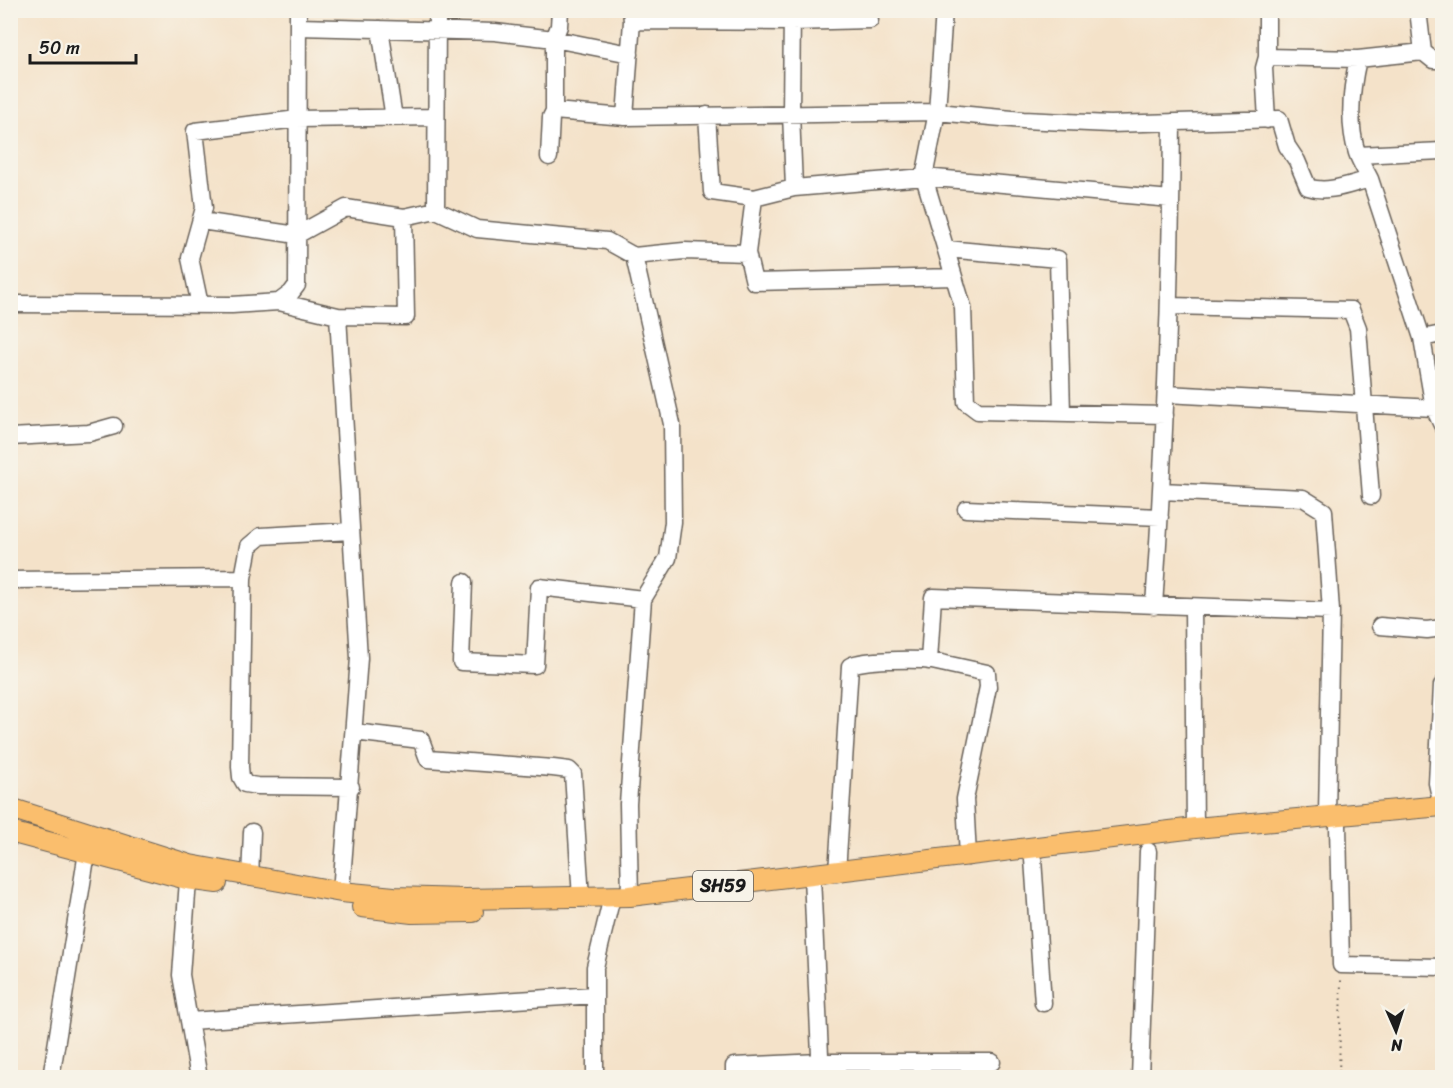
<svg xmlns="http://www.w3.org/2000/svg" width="1453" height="1088" font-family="Sriracha,sans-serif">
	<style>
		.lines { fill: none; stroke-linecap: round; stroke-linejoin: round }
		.minor-casing { stroke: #686159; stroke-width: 19 }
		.major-casing { stroke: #686159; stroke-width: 22 }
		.path { stroke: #686159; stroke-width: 2; stroke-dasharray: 1.5 4.5; stroke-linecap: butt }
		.minor { stroke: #fff; stroke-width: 16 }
		.major { stroke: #fabe6d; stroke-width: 20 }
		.labels { text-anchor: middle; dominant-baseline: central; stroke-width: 5; stroke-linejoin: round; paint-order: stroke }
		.shield { fill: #f7f3e8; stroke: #5e5c59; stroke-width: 1.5 }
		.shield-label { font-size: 18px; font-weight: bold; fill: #1c1c1c }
	</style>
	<rect width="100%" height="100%" fill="#f7f3e8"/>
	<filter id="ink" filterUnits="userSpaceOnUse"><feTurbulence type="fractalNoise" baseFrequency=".0167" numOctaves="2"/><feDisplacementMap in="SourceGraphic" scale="12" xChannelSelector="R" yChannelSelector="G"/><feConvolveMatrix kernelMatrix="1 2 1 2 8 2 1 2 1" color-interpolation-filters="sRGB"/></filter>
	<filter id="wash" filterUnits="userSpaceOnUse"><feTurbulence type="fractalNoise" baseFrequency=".008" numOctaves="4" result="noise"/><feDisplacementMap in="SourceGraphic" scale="24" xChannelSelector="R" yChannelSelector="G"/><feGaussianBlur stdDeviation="1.35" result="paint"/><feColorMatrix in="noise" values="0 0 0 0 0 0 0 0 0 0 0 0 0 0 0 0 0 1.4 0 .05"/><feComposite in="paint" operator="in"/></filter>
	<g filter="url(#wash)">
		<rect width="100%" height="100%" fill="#f4e2c9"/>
	</g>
	<g filter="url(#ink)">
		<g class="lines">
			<defs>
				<path id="minor" d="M437,10L436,210L477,229L607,241L634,256L684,251L747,253
					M631,10L632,21L791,22L870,20
					M792,10L791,113L794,188
					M944,10L937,112L1023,120L1110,124L1279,119L1287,146L1297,161L1308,187C1328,194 1350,184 1370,179
					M1267,10V57L1264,68L1267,120
					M1418,10L1423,52
					M298,27L495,32L554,39L630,54
					M380,29L394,118
					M1267,57L1358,59L1423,52L1433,60H1442
					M1358,59C1351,89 1348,124 1357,153C1360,162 1366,171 1370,179L1422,338L1434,408L1442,425
					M554,111L625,117L937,112L924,177L963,307L966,402L978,411L1165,415
					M707,115L712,192L754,198
					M625,117L632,21
					M1358,155L1442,151
					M549,157L551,117L554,111V39L559,26L560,10
					M201,221L297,235L346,208L404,217L436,210
					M946,249L1058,259L1062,413
					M954,277L754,282L747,253L754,198L794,188L924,177L1171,199
					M279,302L338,316L359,658L341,892
					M10,304L232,305L279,302L291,293L297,285L298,10
					M200,305L190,258L204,208L195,131L298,119L436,117
					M1169,306L1351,310L1358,328L1371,496
					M338,316L406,317L404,217
					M1422,338L1442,334
					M1166,394L1434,408
					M10,437L89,433L114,426
					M1162,491L1303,498L1324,511L1331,611L1327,815
					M966,509L1160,517
					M10,580L243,578
					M464,582L461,662L535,665L539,587L643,599
					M1154,606C1165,445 1171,284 1172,122
					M1193,607L1195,828
					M1380,626L1427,630L1442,628
					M929,661L933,597L1331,611
					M354,732L421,740L428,759L553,768L569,770L573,774L581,898
					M351,787L257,786L245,784L241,777L240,767L243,578L249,546L261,536L351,531
					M1442,806L1437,783L1442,685
					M1338,825L1341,965L1442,967
					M1033,859L1043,1003
					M189,867L181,975L199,1078
					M837,873L850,666C857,659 920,659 932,661C951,665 969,669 987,673L988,687L965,799L968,857
					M812,876L821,1078
					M250,877L252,832
					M630,896L628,804L643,599L668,558L673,522L672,424L634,256
					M189,1021L595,995
					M51,1078L87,852
					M595,1078V967L612,897
					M734,1078V1066L820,1062H992
					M1140,1078L1148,851"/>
				<path id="major" d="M10,808L190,865L341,892L394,897L465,899L630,896L1195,828L1442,806
					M10,832L187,879L217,883
					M362,907L412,913L473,912"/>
			</defs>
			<use href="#minor" class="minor-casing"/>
			<use href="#major" class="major-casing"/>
			<path class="path" d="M1339,1078L1341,980"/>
			<use href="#minor" class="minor"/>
			<use href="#major" class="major"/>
		</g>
	</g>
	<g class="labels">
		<rect class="shield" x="693" y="871" width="60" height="30" rx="4.5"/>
		<g class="shield-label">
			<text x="723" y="886">SH59</text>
		</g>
	</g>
	<rect width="1453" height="1088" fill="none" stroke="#f7f3e8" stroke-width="36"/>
	<g transform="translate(1396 1031) rotate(177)" stroke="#f7f3e8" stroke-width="4.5" paint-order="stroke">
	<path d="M0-4.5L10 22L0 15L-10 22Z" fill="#1c1c1c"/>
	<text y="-9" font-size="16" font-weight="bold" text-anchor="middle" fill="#1c1c1c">N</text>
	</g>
	<path d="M30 54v9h106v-9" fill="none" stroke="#1c1c1c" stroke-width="3"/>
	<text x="39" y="54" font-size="18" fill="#1c1c1c" stroke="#f7f3e8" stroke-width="4.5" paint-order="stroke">50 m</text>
</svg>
